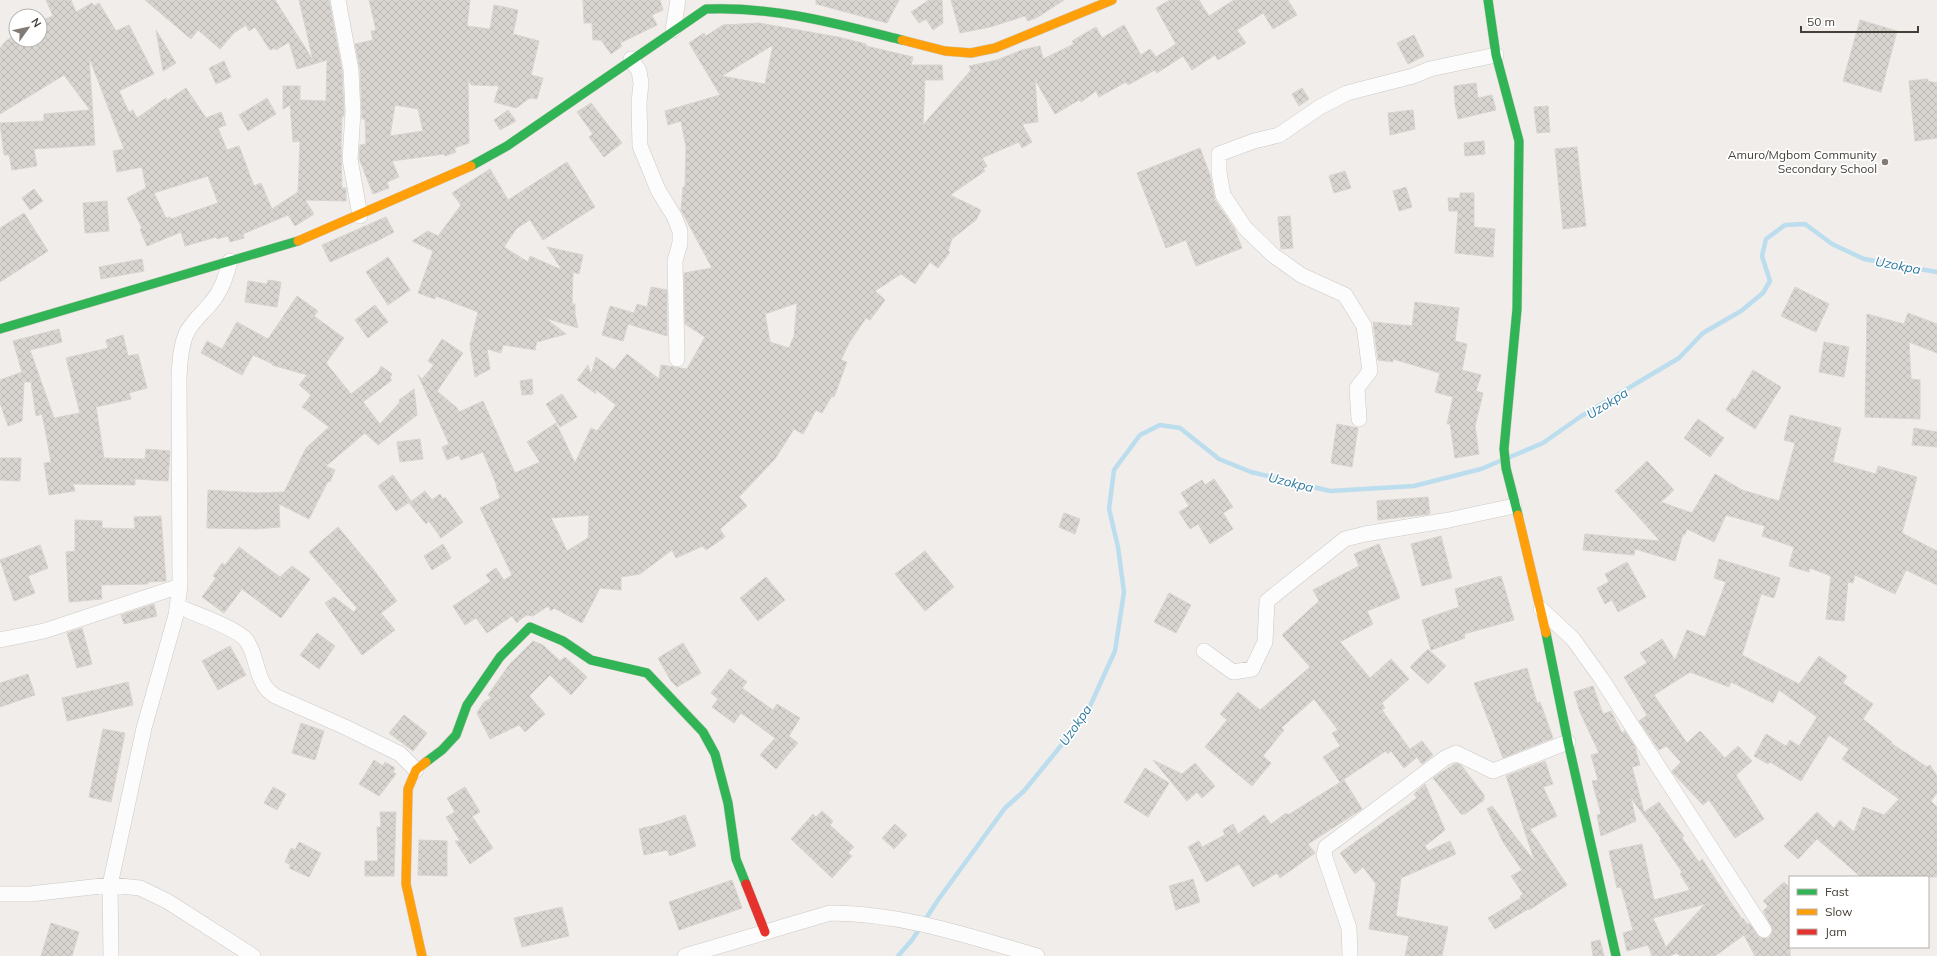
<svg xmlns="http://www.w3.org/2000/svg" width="1937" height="956" viewBox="0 0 1937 956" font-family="Mulish,sans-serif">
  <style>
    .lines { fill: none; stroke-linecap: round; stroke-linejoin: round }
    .stream { stroke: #bcdded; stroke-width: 4.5 }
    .building { fill: url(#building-cross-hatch); stroke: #d8d4d0; fill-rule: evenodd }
    .street-casing { stroke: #ccc9c6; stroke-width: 16 }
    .fast-casing { stroke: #cfcac1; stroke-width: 10 }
    .slow-casing { stroke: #cfcac1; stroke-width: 10 }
    .jam-casing { stroke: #cfcac1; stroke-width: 10 }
    .street { stroke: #fdfcfc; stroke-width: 15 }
    .fast { stroke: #30b455; stroke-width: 9 }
    .slow { stroke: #ff9f0a; stroke-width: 9 }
    .jam { stroke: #e5322d; stroke-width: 9 }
    .poi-dot { fill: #827b75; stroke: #fff; stroke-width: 1.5 }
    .labels { text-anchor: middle; stroke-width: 3.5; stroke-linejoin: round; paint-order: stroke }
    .poi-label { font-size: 12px; fill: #463e36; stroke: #fff; text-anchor: end }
    .water-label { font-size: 13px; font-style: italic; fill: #2f799f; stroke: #fff }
  </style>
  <defs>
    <pattern id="building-cross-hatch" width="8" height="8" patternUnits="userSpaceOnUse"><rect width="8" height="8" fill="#d8d5d1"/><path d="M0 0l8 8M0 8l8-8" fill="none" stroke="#bbb8b4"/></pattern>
  </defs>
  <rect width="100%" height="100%" fill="#f0edea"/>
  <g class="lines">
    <path class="stream" d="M1510 457 1543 443 1580 417 1679 358 1703 333 1741 311 1763 293 1770 281 1762 256 1766 239 1785 225 1805 224 1832 244 1864 259 1937 272
      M898 956 912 940 938 900 1005 808 1024 791 1086 715 1115 651 1124 592 1118 547 1109 509 1114 470 1140 435 1160 425 1180 428 1219 459 1251 472 1330 491 1414 486 1481 469 1500 461"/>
  </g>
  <path class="building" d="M46 0H71L76 12 92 3 94 6 99 3 116 31 129 25 154 74 119 91 129 112 133 110 137 118 166 98 168 103V100L186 88 206 118 221 112 226 125 218 128 227 150 239 146 254 186 261 183 272 209 298 192 300 141 293 142 290 105 283 109V86H300V99L299 100 326 101 327 60 297 69 289 42 276 50 274 48 270 50 255 27 249 31 246 25 234 33 220 49 198 30 191 39 145 0H275L313 60 299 0H329L342 71 344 112V116H342L341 146 342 188H346V201L305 200 314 214 295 226 288 215 243 234 244 238 230 242 228 236 217 239 216 237 185 246 181 232 147 246 140 229 142 228 127 198 146 188 142 167 117 172 113 151 124 149 89 57 95 145 34 149 37 166 12 170 9 155H4L0 123 44 121V114L90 110 64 75 0 114V48L6 41 16 34V40H40V21L53 16ZM208 176 218 203 171 219 170 217 166 218 154 193Z
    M369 0H470L467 26 490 29 494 5 518 10 513 34 539 41 531 75 543 78 537 99 530 98 516 108 494 102 499 86 471 85 468 80 469 143 454 148 456 152 445 156 444 154 392 161 399 177 387 182 389 188 373 194 359 158 360 145 366 144 365 119H362L360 69 355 44 373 40 371 31 376 30ZM395 105 418 109 423 131 390 136Z
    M583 0H660L663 10 652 15 657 25 620 43 622 46 611 54 601 40H593L592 23H584Z
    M816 0H899L887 23 816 4Z
    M929 0H942L943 23 933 30 926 19 919 23 911 12Z
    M951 0H1064L1038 17 1028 21 1025 16 990 27 960 33Z
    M1170 0H1199L1209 16 1234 0H1288L1297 15 1273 29 1263 13 1237 30 1246 43 1218 60 1215 55 1192 70 1183 56 1157 73 1155 70 1128 85 1126 82 1099 97 1096 91 1081 102 1079 100 1055 114 1035 80 1038 122 1022 124 1032 142 1022 148 1019 142 982 158 987 166 983 169 985 171 950 195 981 210 976 220 952 239 948 251 950 252 938 268 930 262 915 284 901 274 875 291 885 300 870 320 866 318 849 343 841 360 847 362 834 397 832 396 822 413 816 410 803 434 794 429 775 459 739 497 747 506 720 529 725 537 706 550 703 546 676 558 672 550 640 574 621 577V590L600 588 582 623 554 608 551 611 548 606 533 616 527 615 522 618 517 623 512 616 487 633 476 618 465 625 453 606 491 581 486 575 496 568 504 580 512 575 480 508 500 498 496 486H497L483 452 461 460 459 455 447 460 442 447 449 444 418 375 422 379 434 365 428 361 442 339 463 353 437 391 457 408 459 412 483 401 515 473 540 462 527 442 556 423 575 463 591 428 597 431 616 405 595 389 596 394 577 380 588 365 591 375 596 357 614 370 627 354 659 379 661 365 687 369 705 337 685 324 684 273 712 268 681 210 683 187H685L686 147 681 121 668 125 665 111 720 95 689 43 704 33 706 36 723 25 759 23 838 37 866 44V46L913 57 911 65H942L943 80H925L923 125 971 70 969 66 997 60 1022 50 1040 46 1043 59 1074 44 1072 41 1096 27 1102 38 1124 25 1141 55 1150 49 1156 57 1176 44 1156 8ZM773 45 765 84 722 76ZM797 303 794 336 789 348 770 342 765 314ZM589 515 588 538 567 551 551 518Z
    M1860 20 1897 31 1881 92 1843 81Z
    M156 30 176 63 163 71Z
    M1414 35 1424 56 1408 64 1397 43Z
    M224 61 231 77 216 84 209 68Z
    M1928 79V81L1937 83V138L1915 141 1909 81Z
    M1476 83 1478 98 1492 95 1496 110 1458 119 1455 104 1454 86Z
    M1302 88 1309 99 1299 106 1292 94Z
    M267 98 276 114 248 131 239 115Z
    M591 103 622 143 604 157 589 137 593 134 577 112Z
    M1548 106 1550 132 1537 133 1534 107Z
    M508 110 516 121 500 130 494 120Z
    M1413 110 1415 129 1390 135 1388 113Z
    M1484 141 1485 154 1465 156 1464 143Z
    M1577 147 1586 226 1563 229 1555 149Z
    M1200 148 1210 175 1215 200 1234 228 1242 248 1196 266 1186 240 1166 248 1137 173Z
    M567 162 595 207 543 240 530 220 517 228 504 247 528 262 530 256 562 270 547 247 583 255 579 274 573 272 572 304H575V314L578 328 545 318 566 334 537 342 535 348 536 350 503 345 501 353 487 349 490 369 475 377 470 344 478 312 436 296 435 299 418 293 433 251 412 241 428 231 438 236 461 205 452 193 490 169 508 200Z
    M1345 171 1351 188 1334 193 1329 176Z
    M1406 187 1412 207 1399 211 1393 191Z
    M34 189 43 201 30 210 22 198Z
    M1460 193H1474V227L1495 229 1493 257 1455 253 1458 211H1449L1448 198H1460Z
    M107 201 109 231 85 233 83 203Z
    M24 213 48 251 0 282V228Z
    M1290 216 1293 248 1281 249 1278 217Z
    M386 217 394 232 377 241 330 262 322 245Z
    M388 257 410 290 388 305 366 272Z
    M142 259 144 271 101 279 99 267Z
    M268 280 281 282 277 307 245 302 248 281 267 284Z
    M651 287 667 290V336L628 324 623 341 602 335 610 306 634 313 637 304 647 307Z
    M1795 287 1829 304 1816 332 1781 316Z
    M297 296 318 311 314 316 344 338 326 363 351 394 378 373 381 366 392 374 390 378 392 380 363 402 380 424 400 402 399 400 414 389 417 415 378 445 365 433 326 466 335 470 330 482 328 481 309 519 279 504 280 527 256 529 207 528 208 490 257 493 284 492 306 448 329 427 302 407 311 395 299 385 307 375 272 365 273 364 253 355 242 375 201 353 207 341 222 349 237 322 268 339Z
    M1415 302 1459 308 1455 341 1467 344 1462 370 1481 375 1476 391 1483 393 1475 426 1479 454 1455 458 1450 424H1447L1453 397 1435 392 1440 373 1393 359V362L1378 360 1373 322 1412 326Z
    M375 305 388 322 368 338 355 320Z
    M1908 313 1937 324V353L1909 342 1911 379 1920 380V419L1865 417 1867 314 1904 324Z
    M59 329 62 342 30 350 54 418 80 413 66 358 108 348 106 340 123 335 128 356 138 354 147 388 129 393 131 399 96 407 104 458 145 459 146 449 170 451 168 481 135 479V485L73 484 75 491 49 495 44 463 51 462 46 434 42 414 36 416 31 382H24L22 421 8 426 0 403V380L22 372 13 341Z
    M1824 342 1849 347 1844 377 1819 372Z
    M1753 370 1781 387 1755 429 1726 410 1733 398 1735 400Z
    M532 379 533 394 522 395 520 381Z
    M562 394 577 417 560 427 546 404Z
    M1790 415 1841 428 1833 462 1876 474 1878 466 1917 477 1902 533 1937 551V585L1906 570 1895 594 1855 575 1853 583 1848 582 1844 621 1826 619 1831 576 1810 568 1809 572 1789 566 1794 547 1762 536 1765 526 1726 515 1714 542 1687 529 1685 535 1683 534 1675 561 1635 549 1634 555 1583 550 1585 534 1660 541 1615 491 1647 461 1674 490 1661 502 1692 513 1715 474 1742 490 1779 501 1795 443 1784 440Z
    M1698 419 1724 438 1710 457 1684 438Z
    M1337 424 1358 428 1352 467 1331 463Z
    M1914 428 1937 432V447L1912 445Z
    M420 439 423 459 400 462 397 442Z
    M0 458H21L20 481 0 480Z
    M393 475 411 501 396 511 378 486Z
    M1214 479 1233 507 1223 513 1233 529 1210 544 1198 524 1190 529 1179 512 1189 506 1181 493 1202 480 1205 485Z
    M425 491 432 500 440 494 443 499 445 497 463 522 441 538 429 521 426 524 409 503Z
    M1428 497 1430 514 1378 520 1377 501Z
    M1064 513 1080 519 1075 534 1059 527Z
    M161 516 166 581 148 582V584L101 585 102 599 69 602 66 552 75 551V520L102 521V528L135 529 134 517Z
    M338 527 373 569 397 601 381 613 395 630 362 655 325 603 334 597 354 612 357 608 309 552Z
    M1441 536 1452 578 1422 586 1411 544Z
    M443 544 451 558 432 570 424 556Z
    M1379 544 1400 598 1367 611 1373 624 1340 642 1370 678 1391 659 1409 679 1382 703 1385 708 1382 710 1416 758 1404 768 1391 751 1388 754 1386 751 1340 782 1323 757 1340 746 1332 733 1338 730 1314 699 1281 728 1284 730 1263 756 1271 763 1252 786 1205 747 1227 720 1220 714 1238 692 1260 710 1310 667 1282 635 1319 601 1313 590 1359 566 1354 554Z
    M40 545 48 568 28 576 35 593 14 601 0 560Z
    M239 547 280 577 292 566 310 579 281 618 242 589 224 613 202 597 216 578 213 576 222 563 225 565Z
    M925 551 954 587 925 611 895 574Z
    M1719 559 1780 578 1774 598 1761 594 1742 655 1799 684 1819 656 1847 676 1843 683 1873 704 1863 719 1892 742 1891 743 1927 767 1930 765 1937 776V793L1931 801 1937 807V877H1861L1817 839 1798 859 1784 846 1817 812 1834 828 1840 820 1854 832 1863 807 1884 815 1899 799 1842 759 1849 749 1829 735 1801 781 1770 762 1768 764 1754 756 1766 734 1786 746 1790 740 1799 746 1817 717 1779 690 1773 703 1731 682 1729 687 1690 672 1654 695 1687 743 1700 731 1725 758 1738 746 1752 761 1736 775 1764 819 1735 838 1709 800 1703 805 1672 772V771L1681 762 1666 746 1659 750 1639 721 1647 715 1624 677 1647 663 1640 653 1662 639 1675 660 1687 630 1705 637 1726 582 1714 578Z
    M1627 562 1646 597 1618 612 1612 600 1605 604 1597 588 1609 582 1605 574Z
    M1501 576 1514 620 1464 634 1465 638 1431 650 1422 620 1459 607 1455 589Z
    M766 577 785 600 758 621 740 598Z
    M1169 593 1191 605 1176 633 1154 622Z
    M154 604 157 616 124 624 121 615Z
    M82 628 92 664 77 668 67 633Z
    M317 633 335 646 319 669 300 655Z
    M533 641 543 645 560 661 565 657 587 677 571 695 550 675 529 696 545 714 525 732 519 725 490 739 477 713 478 711 484 702 491 698 488 695 509 665Z
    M683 643 701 673 677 687 671 681 658 658Z
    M230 646 246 675 218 690 202 661Z
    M1428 649 1446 666 1428 684 1410 667Z
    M1527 668 1537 703 1540 702 1553 738 1503 758 1474 683Z
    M730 669 747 682 742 688 773 710 777 704 800 718 789 736 798 743 776 769 760 755 775 738 741 713 734 723 712 707 718 699 711 693Z
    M28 674 35 695 0 707V683Z
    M128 682 133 705 67 721 62 698Z
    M1593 686 1603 714 1611 711 1622 733 1625 731 1635 747 1640 765 1632 767 1644 812 1659 802 1684 836 1682 838 1699 862 1702 859 1742 919 1743 918 1748 925 1749 923 1760 938H1769L1773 930 1763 911 1768 906 1763 901 1784 882 1790 888V956H1755L1744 935 1715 956H1680L1677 953 1669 956H1652L1648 945 1627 951 1623 933 1633 930 1621 887 1617 888 1609 851 1642 844 1654 900 1690 890 1680 874 1682 872 1660 840H1662L1631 798 1636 821 1601 836 1597 815 1601 814 1592 781 1598 780 1591 755 1599 753 1580 712 1574 692ZM1705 904 1666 947 1653 918Z
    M404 715 427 733 413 751 389 733Z
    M301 723 324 731 315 760 292 753Z
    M103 729 125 733 111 802 89 797Z
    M1422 741 1433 755 1422 764 1410 749Z
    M374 760 383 766 385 762 395 768 393 772 396 774 379 796 359 784Z
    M1153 760 1182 774 1195 763 1215 786 1202 798 1197 792 1187 801Z
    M1545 761 1553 784 1543 787 1557 816 1530 829 1567 885 1529 910 1528 909 1495 929 1488 918 1521 898 1520 896 1523 894 1511 876 1522 870 1503 842 1487 809 1492 806 1535 862 1506 776Z
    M1456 763 1461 765 1484 795V800L1465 814H1461L1433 778Z
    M1145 768 1169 783 1148 817 1124 802Z
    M1344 780 1362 809 1308 844 1315 853 1280 878 1277 873 1253 887 1239 864 1206 882 1188 847 1199 841 1202 847 1225 835 1223 830 1233 824 1238 834 1264 815 1271 824 1286 813 1288 815Z
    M1425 784 1445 830 1425 846 1428 851 1450 841 1456 854 1401 878 1396 916 1448 927 1442 956H1405L1409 936 1369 929 1376 884 1363 867 1355 874 1340 853 1417 798 1414 794Z
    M273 787 286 794 277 810 264 803Z
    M465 787 480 812 472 816 493 848 470 864 455 841H460L446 817 455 812 447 798Z
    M822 811 833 821 830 825 854 847 848 853 852 856 832 878 791 839 813 814 816 817Z
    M380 812H396L394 876H365V861H378L377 827H381Z
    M685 815 696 846 670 856 667 850 644 855 639 829 660 824Z
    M895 824 907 835 894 849 882 838Z
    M419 840 447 841V876L418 875Z
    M299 842 321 853 309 877 289 868 291 865 285 862 291 848 295 850Z
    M1193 879 1200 902 1176 910 1169 886Z
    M732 880 742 908 679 930 669 902Z
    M562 907 569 936 522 947 514 918Z
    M51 923 79 932 72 956H41Z
    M1600 940 1604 956H1593L1591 942Z"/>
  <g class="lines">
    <g class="street-casing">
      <path id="street" d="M338 0 351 70 353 112 350 159 360 216
        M673 30 678 0
        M631 59 639 71 641 83 639 103 640 146 658 190 674 216 680 231V243L675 261 677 359
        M1359 419 1357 388 1370 371 1364 326 1345 295 1301 275 1273 255 1245 228 1223 195 1219 172V154L1254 141 1279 135 1320 107 1347 93 1413 76 1430 69 1496 55
        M177 606C193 613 237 628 246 640 257 654 255 674 266 688 268 691 272 693 275 696L345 727 400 754 416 770
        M1541 609 1573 639 1601 678 1764 930
        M0 640 44 631 180 586
        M1204 651 1233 672 1252 669 1265 642 1267 601 1345 539 1365 534 1449 520 1514 506
        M0 894H30L110 885 140 888 167 901 253 956
        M111 956 110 885 144 728 176 615 180 586 179 377C180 363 180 348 186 334 192 321 203 313 211 303 222 290 226 276 230 261
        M685 956 830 913C901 913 969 936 1037 956
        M1350 956 1349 928 1324 855 1326 847 1445 758 1456 753 1493 771 1568 742"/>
    </g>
    <g class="fast-casing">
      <path id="fast" d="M1488 0 1496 55 1519 141 1517 309 1504 449 1506 468 1518 515
        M471 166 507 146 706 9C773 6 838 24 902 40
        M0 329 298 241
        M1546 633 1568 742 1616 956
        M426 762 442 750 456 735 467 705 500 657 530 627 563 641 591 660 647 673 703 732 715 754 728 803 736 859 746 884"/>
    </g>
    <g class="slow-casing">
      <path id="slow" d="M902 40 945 51 971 53 995 48 1112 0
        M298 241 471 166
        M1518 515 1546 633
        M422 956 406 884 408 789 416 770 426 762"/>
    </g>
    <g class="jam-casing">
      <path id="jam" d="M746 884 765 932"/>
    </g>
    <use href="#street" class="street"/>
    <use href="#fast" class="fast"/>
    <use href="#slow" class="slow"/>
    <use href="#jam" class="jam"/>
  </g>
  <circle class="poi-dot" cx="1885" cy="162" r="4"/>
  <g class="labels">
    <g class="poi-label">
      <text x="1877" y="159">Amuro/Mgbom Community<tspan x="1877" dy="14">Secondary School</tspan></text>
    </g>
    <g class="water-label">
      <text transform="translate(1898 265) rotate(11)" y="5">Uzokpa</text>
      <text transform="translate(1607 403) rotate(-32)" y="5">Uzokpa</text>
      <text transform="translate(1291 482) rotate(14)" y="5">Uzokpa</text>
      <text transform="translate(1075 725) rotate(-55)" y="5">Uzokpa</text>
    </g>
  </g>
  <rect x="1789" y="876" width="140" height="72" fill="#ffffff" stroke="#b5b2af"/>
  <rect x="1797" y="889" width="20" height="6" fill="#30b455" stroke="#b5b2af"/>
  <text x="1825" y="896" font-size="12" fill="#463e36">Fast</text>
  <rect x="1797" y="909" width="20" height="6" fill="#ff9f0a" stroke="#b5b2af"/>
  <text x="1825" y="916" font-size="12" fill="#463e36">Slow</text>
  <rect x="1797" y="929" width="20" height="6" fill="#e5322d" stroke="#b5b2af"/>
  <text x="1825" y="936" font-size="12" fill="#463e36">Jam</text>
  <g transform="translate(28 28) rotate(57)"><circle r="19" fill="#ffffff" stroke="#b5b2af"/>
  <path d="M0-3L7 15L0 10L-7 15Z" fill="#827b75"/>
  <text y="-6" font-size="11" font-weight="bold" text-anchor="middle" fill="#463e36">N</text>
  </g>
  <path d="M1801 26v6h117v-6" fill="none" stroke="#463e36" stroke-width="2"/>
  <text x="1807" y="26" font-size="12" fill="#463e36" stroke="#ffffff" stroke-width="3" paint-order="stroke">50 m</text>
</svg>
